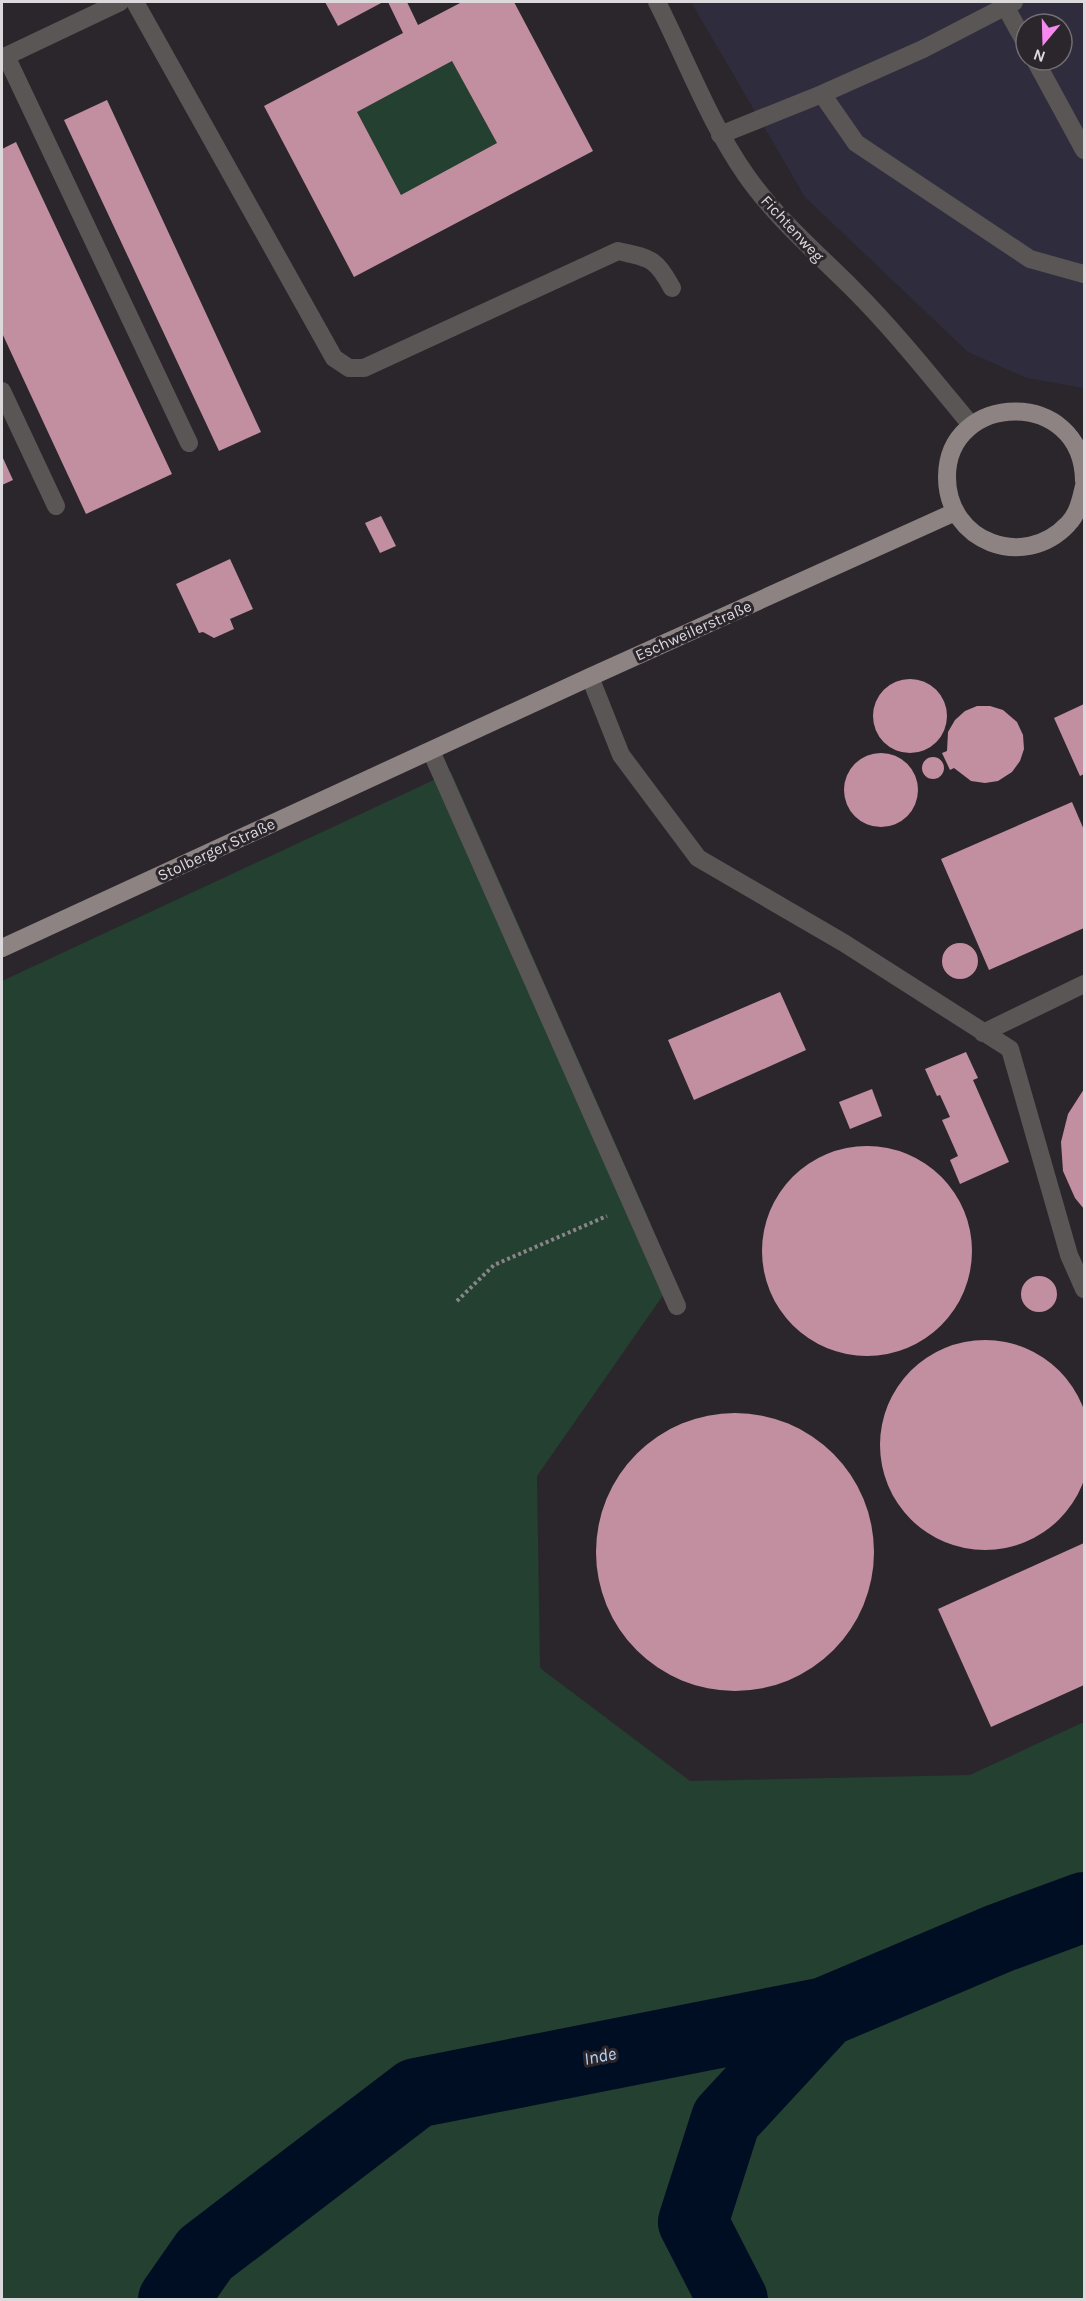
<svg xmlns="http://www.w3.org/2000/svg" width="1086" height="2301" viewBox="0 0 1086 2301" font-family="Karla,sans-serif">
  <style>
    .commercial { fill: #2f2d3d; fill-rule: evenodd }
    .green { fill: #234030 }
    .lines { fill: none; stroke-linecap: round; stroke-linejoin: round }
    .river { stroke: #000e23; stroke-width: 70 }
    .building { fill: #c18fa0; fill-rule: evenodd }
    .path { stroke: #89858a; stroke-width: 4; stroke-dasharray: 3 3; stroke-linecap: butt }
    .lane { stroke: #5a5655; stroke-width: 18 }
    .street { stroke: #5a5655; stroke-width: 18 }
    .primary { stroke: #8c8382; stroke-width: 18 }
    .labels { text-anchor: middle; stroke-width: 6; stroke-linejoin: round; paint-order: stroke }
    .street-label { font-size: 16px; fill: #dcd9dd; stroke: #2b262c }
    .water-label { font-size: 18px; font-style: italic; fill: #b6d4f6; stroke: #2b262c }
  </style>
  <rect width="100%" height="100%" fill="#2b262c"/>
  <path class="commercial" d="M691 2H1084V388L1027 378 968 352 805 197ZM1026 24H1062V60H1026Z"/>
  <path class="green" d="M452 61 497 143 401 195 357 112Z
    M451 772 647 1215 673 1281 537 1476 540 1668 690 1781 970 1775 1084 1722V2299H2V981Z"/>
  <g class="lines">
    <path class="river" d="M173 2300 205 2254 416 2093 825 2012 1000 1938 1084 1907
      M733 2300 693 2222 726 2119 825 2012"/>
  </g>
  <path class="building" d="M325 2H383L338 26Z
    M388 2H407L418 25 462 2H514L593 151 354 277 264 106 403 33ZM452 61 497 143 401 195 357 112Z
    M107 100 261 432 219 451 64 120Z
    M16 142 172 474 86 514 2 333V149Z
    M2 456 13 480 2 485Z
    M381 516 396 546 380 553 365 523Z
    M230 559 253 609 230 619 234 629 214 638 203 632 199 633 176 584Z
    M873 716a37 37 0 1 1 74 0a37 37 0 1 1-74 0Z
    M1084 704V774L1080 776 1054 718Z
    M977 706H990L1003 710 1017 722 1023 735 1024 749 1020 761 1012 772 998 781 985 783 971 781 954 768 950 770 942 753 947 751 948 732 955 720 965 711Z
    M844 790a37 37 0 1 1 74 0a37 37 0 1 1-74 0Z
    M922 768a11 11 0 1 1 22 0a11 11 0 1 1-22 0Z
    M1072 802 1084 830V928L989 970 941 859Z
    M942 961a18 18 0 1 1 36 0a18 18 0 1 1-36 0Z
    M780 992 806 1050 694 1100 668 1040Z
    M966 1052 978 1078 973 1080 1009 1162 960 1184 950 1160 958 1156 942 1120 950 1117 940 1095 937 1096 925 1069Z
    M872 1089 882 1116 850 1129 839 1102Z
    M1084 1089V1209L1075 1198 1063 1171 1061 1142 1068 1114Z
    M762 1251a105 105 0 1 1 210 0a105 105 0 1 1-210 0Z
    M1021 1294a18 18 0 1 1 36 0a18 18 0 1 1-36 0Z
    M880 1445a105 105 0 1 1 210 0a105 105 0 1 1-210 0Z
    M596 1552a139 139 0 1 1 278 0a139 139 0 1 1-278 0Z
    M1084 1543V1685L991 1727 938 1609Z"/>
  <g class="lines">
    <path class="path" d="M457 1301 494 1265 607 1216"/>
    <path class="lane" d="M135 2 334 358 349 368H364L618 251C650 258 656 258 672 288
      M1005 6 1026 44
      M6 56 189 443
      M1035 60 1084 150
      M822 94 856 143 1030 259 1084 274
      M720 135 822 94 923 49 1014 2
      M2 391 56 506
      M590 677 621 755 698 858 844 943 1010 1049 1069 1255 1084 1289
      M431 751 677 1306
      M983 1033 1084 984"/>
    <path class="street" d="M657 2C686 59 709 122 746 175 776 218 815 251 852 288 895 331 933 379 971 425
      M2 58 120 2"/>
    <path class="primary" d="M1084 481C1083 387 947 391 947 477 947 542 1024 571 1068 524 1078 514 1081 499 1084 486
      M2 948 590 677 955 512"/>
  </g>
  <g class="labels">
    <g class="street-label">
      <text transform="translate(793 228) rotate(47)" y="6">Fichtenweg</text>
      <text transform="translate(693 630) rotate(-24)" y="6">Eschweilerstraße</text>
      <text transform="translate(216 849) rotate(-25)" y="6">Stolberger Straße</text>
    </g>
    <g class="water-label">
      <text transform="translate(600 2056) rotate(-11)" y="6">Inde</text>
    </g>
  </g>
  <rect width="1086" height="2301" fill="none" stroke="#dcd9dd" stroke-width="6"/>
  <g transform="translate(1044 42) rotate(199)"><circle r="28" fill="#2b262c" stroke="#726e73" stroke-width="1.5"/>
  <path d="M0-4.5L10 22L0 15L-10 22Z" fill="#f589ee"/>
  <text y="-9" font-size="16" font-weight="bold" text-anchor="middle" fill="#dcd9dd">N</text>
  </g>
</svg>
